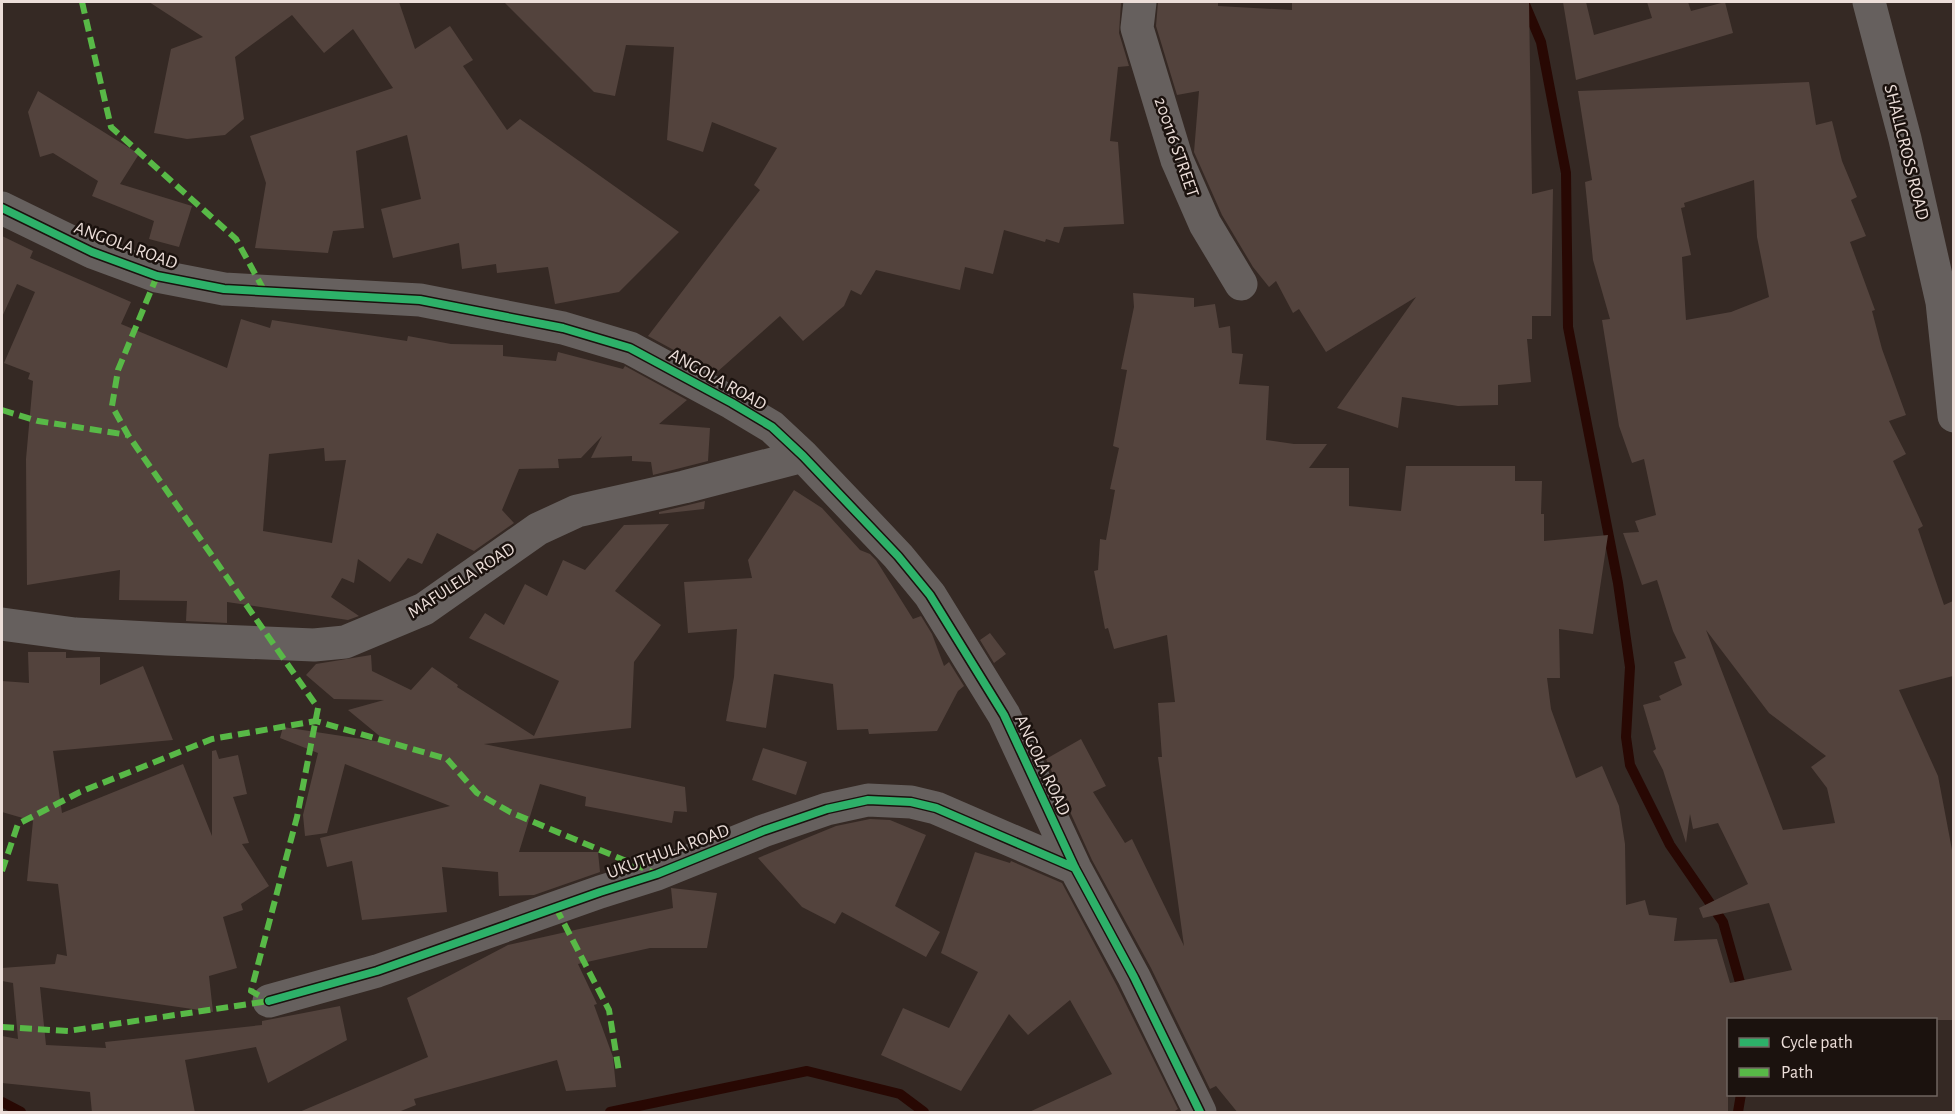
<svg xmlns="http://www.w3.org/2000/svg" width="1955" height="1114" viewBox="0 0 1955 1114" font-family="'Alegreya Sans',sans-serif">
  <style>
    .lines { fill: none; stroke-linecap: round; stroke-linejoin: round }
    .stream { stroke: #280803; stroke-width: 10 }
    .building { fill: #53433d; fill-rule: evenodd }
    .minor { stroke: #66605e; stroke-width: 33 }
    .quiet { stroke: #58b947; stroke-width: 6; stroke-dasharray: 12 6; stroke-linecap: butt }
    .cycleway-casing { stroke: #1b120e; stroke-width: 11 }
    .cycleway { stroke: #2db169; stroke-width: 8 }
    .labels { text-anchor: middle; stroke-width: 5; stroke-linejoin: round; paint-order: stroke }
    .street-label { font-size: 18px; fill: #ecded9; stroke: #1b120e }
  </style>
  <rect width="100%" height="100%" fill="#352924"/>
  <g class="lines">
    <path class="stream" d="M1524 2 1541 42 1566 173 1568 327 1618 583 1630 667 1626 737 1630 765 1670 845 1723 922 1743 993
      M2 1102 21 1112
      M610 1112 807 1071 900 1094 924 1112
      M1738 1112 1741 1094"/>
  </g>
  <path class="building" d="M149 2H399L415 49 450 26 473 60 463 66 507 130 520 119 679 232 619 292 555 304 548 267 497 273 496 264 462 269 459 243 393 258 381 209 421 199 407 135 356 151 364 228 333 231 328 253 255 248 266 183 250 136 393 88 353 29 324 53 292 15 235 57 244 119 225 135 187 139 154 133 171 49 203 37Z
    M504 2H1121L1119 33 1129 66 1118 67 1110 141 1118 142 1124 224 1064 227 1059 243 1046 239 1045 242 1004 230 993 274 965 267 960 290 876 270 861 295 851 290 844 306 803 341 780 316 716 373 648 336 760 190 754 185 777 148 712 122 703 152 667 140 674 47 626 45 615 96 594 92Z
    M1158 2H1218V6L1292 10V2H1529L1532 194 1553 189 1551 316H1532V339H1527L1531 382 1498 385V405L1458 406 1402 397 1398 428 1337 408 1416 297 1326 352 1299 309 1293 313 1276 281 1269 287 1253 267 1222 215 1194 152 1199 91 1177 95 1156 26Z
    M1563 2H1586L1594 35 1652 18 1647 2H1688L1691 11 1725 2 1733 33 1576 80Z
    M1809 82 1816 125 1832 121 1842 161 1857 197 1851 200 1866 236 1850 242 1875 310 1872 311 1882 349 1906 415 1889 421 1906 454 1893 461 1923 526 1918 529 1944 605 1953 601V676L1899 690 1938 776 1953 855V1020H1728V1113H1238L1216 1086 1210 1089 1151 968 1092 860 1046 759 1081 739 1106 786 1093 792 1125 843 1132 839 1184 946 1158 757H1162L1158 703 1175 702 1167 635 1114 649 1108 628 1105 629 1094 571 1098 570 1100 539 1106 540 1115 490 1110 489 1119 448 1113 446 1127 370 1121 369 1134 307 1133 293 1194 298V307L1215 304 1219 328 1230 326 1232 353 1243 354 1239 384 1269 386 1266 440 1294 444H1327L1309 468H1349V506L1401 511 1406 466H1515V481H1542L1541 514H1544V541L1608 535 1593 634 1559 629 1560 678H1547L1551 709 1576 778 1602 766 1619 806 1625 844 1626 905 1645 900 1649 915 1677 918 1674 941 1717 939 1730 983 1792 970 1769 903 1703 918 1699 908 1748 884 1718 823 1693 829 1690 814 1686 843 1663 770 1653 751 1656 749 1643 705 1661 700 1659 696 1682 685 1674 662 1686 658 1673 631 1657 580 1642 585 1623 533 1639 532 1635 521 1656 515 1644 459 1632 463 1619 426 1602 320 1610 319 1593 260 1585 182 1592 180 1578 91ZM1754 180 1757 237 1769 297 1731 312 1686 320 1682 257 1691 255 1681 208 1685 207 1684 203ZM1706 630 1769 713 1826 756 1811 767 1827 788 1835 823 1783 830Z
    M38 91 139 154 120 184 192 206 179 247 149 239 154 221 92 196 98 181 53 153 40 157 28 112Z
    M2 236 33 251 30 258 131 302 121 324 227 368 241 319 270 328 272 320 407 341 408 336 451 344 503 345V356L556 361 558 352 623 369 625 366 687 400 659 424 710 428 708 461 653 475 651 462 632 461V456L591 458 602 436 581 458 558 459 559 468 519 469 502 510 514 523 474 551 437 533 422 564 408 558 390 582 358 559 354 583 342 578 331 597 359 616 348 620 227 602V623L186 621 187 601 119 600 120 570 27 585 26 459 33 381 28 379 30 373 4 363 35 292 17 284 2 317ZM324 448 325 461 346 460 332 543 263 531 269 454Z
    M794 490 822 508 860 550 870 554 876 560 913 619 921 616 932 634 944 666 949 662 964 686 958 691 937 731 869 734 868 729 837 730 833 684 774 674 766 728 726 721 734 677 737 629 688 633 684 582 752 578 748 560Z
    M705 501 704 509 659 514V512Z
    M669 524 615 591 661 625 634 662 631 728 484 744 685 787 687 812 674 811 672 823 585 806 586 797 540 784 519 852H598L600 872 534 895 499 896 498 872 442 867 447 912 362 920 352 861 327 867 320 838 450 806 345 764 327 833 305 836 303 815 318 753 280 738 283 727 388 743 348 710 384 700 334 699 306 675 316 664 371 655 372 671 411 690 432 667 458 685 457 687 534 736 559 681 469 638 485 613 504 625 525 584 547 596 563 560 585 570 624 525Z
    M990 633 1006 654 994 663 980 640Z
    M28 652H66V658L100 657V685L143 666 173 740 53 751 62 813 183 764 212 836V751L216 750 219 759 238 755 247 794 233 797 249 843 242 844 269 886 241 904 243 910 223 917 237 968 209 976 213 1012 40 987 46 1045 106 1048 105 1042 262 1025V1021L340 1006 347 1040 268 1083 256 1047 185 1060 195 1113H92L90 1092 2 1083V1036L18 1039 13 983 2 981V968L55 964 57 954 67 956 58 884 27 881 33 821 2 812V681L29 683Z
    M763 748 807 762 796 795 752 780Z
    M870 819 890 820 926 835 895 906 940 932 926 957 842 912 835 924 802 907 758 858 836 826Z
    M975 852 1010 863 1011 861 1062 883 1117 986 1178 1109 1172 1113H1027L1112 1074 1070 1000 1028 1035 1009 1014 961 1091 881 1055 903 1008 949 1028 978 972 941 953Z
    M671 888 717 893 707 948H650L578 964 597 1004 594 1005 613 1057 616 1087 566 1091 557 1060 414 1099 416 1105 396 1113H297L428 1057 407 998 508 945 673 908Z"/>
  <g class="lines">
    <path class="minor" d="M1140 2 1137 28 1177 160 1205 224 1241 284
      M1869 2 1905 139 1942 302 1954 416
      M2 208 92 252 157 276 224 289 420 300 563 328 630 348 732 403 772 427 803 456 898 556 930 595 1004 715 1075 868 1134 977 1200 1112
      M2 624 75 634 167 639 314 645 345 642 424 609 538 529 577 511 684 487 803 456
      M269 1001 377 971 600 892 657 874 763 831 827 809 868 800 911 802 936 808 1075 868"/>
    <path class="quiet" d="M82 2 111 127 236 239 265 292
      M157 276 118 370 112 406 128 435 318 708 297 817 251 991 269 1001
      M2 410 38 421 128 435
      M2 871 18 824 80 792 212 739 316 721 447 759 477 793 510 812 657 874
      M556 908 609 1010 619 1072
      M2 1027 68 1031 269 1001"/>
    <g class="cycleway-casing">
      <path id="cycleway" d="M2 208 92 252 157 276 224 289 420 300 563 328 630 348 732 403 772 427 803 456 898 556 930 595 1004 715 1075 868 1134 977 1200 1112
        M269 1001 377 971 600 892 657 874 763 831 827 809 868 800 911 802 936 808 1075 868"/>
    </g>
    <use href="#cycleway" class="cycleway"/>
  </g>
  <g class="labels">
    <g class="street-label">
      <text transform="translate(1177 147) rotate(71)" y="6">200116 STREET</text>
      <text transform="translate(1907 152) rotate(76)" y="6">SHALLCROSS ROAD</text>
      <text transform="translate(126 245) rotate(20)" y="6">ANGOLA ROAD</text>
      <text transform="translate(718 379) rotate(29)" y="6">ANGOLA ROAD</text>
      <text transform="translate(461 580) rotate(-33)" y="6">MAFULELA ROAD</text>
      <text transform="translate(1043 765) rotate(65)" y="6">ANGOLA ROAD</text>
      <text transform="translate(668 851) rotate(-20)" y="6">UKUTHULA ROAD</text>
    </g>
  </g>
  <rect width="1955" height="1114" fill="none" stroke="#ecded9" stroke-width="6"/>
  <rect x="1727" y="1018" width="210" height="78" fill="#1b120e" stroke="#6f645f" stroke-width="1.5"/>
  <rect x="1739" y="1038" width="30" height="9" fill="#2db169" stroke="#6f645f" stroke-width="1.5"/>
  <text x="1781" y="1048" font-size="18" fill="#ecded9">Cycle path</text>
  <rect x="1739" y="1068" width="30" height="9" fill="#58b947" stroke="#6f645f" stroke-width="1.5"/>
  <text x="1781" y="1078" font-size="18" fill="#ecded9">Path</text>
</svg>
